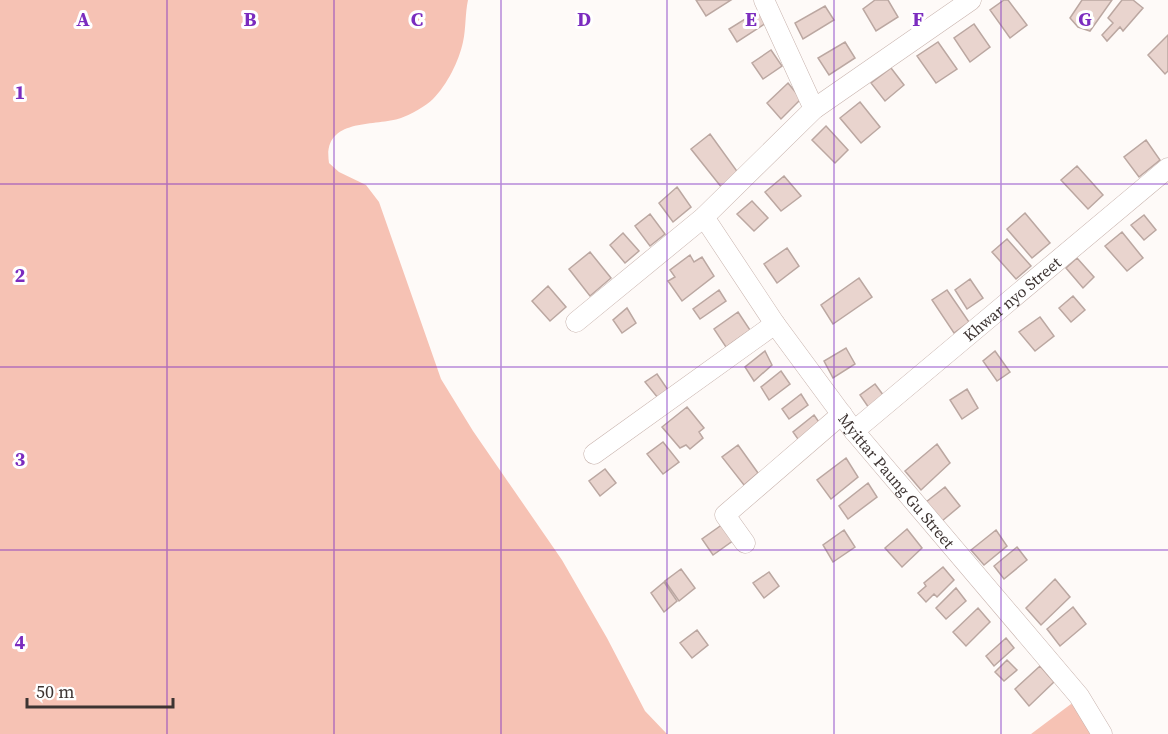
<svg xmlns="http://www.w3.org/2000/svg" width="1168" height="734" viewBox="0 0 1168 734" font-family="'Source Serif 4',serif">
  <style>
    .green { fill: #f6c2b4 }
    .building { fill: #e9d4ce; stroke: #bba7a1; stroke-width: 1.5 }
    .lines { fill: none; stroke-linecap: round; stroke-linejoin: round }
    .street-casing { stroke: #c7b2ac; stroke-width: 21 }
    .street { stroke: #fff; stroke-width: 20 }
    .grid { fill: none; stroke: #7b2cbf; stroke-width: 1.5; stroke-opacity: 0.55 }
    .labels { text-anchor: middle; stroke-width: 6; stroke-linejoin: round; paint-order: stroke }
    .street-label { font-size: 16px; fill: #3d3432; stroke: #fff }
    .grid-label { font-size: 20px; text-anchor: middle; font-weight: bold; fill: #7b2cbf; stroke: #fff; stroke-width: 6; stroke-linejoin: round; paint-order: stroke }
  </style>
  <rect width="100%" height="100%" fill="#fefaf8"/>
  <path class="green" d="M0 0H468C465 14 466 28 463 42 459 61 447 85 433 99 426 106 410 115 401 118 374 127 322 117 329 163L339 172 366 185 379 202 441 379 473 431 562 560 607 638 645 711 667 734H0Z
    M1071 704 1077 706 1094 734H1031Z"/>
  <path class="building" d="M696 0H731L706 16Z
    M875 0H888L898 17 876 31 863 9Z
    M1004 0H1008L1027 25 1010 38 990 10Z
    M1082 0H1112L1090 31 1078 27 1070 18Z
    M1122 0H1133L1143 8 1123 31 1120 27 1107 41 1102 35 1113 23 1108 18Z
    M825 6 834 20 803 39 795 23Z
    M758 11 766 23 737 42 729 29Z
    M974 24 990 47 970 62 954 38Z
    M1168 35V71L1165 74 1148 55Z
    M845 42 855 58 829 75 818 58Z
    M938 42 957 69 936 83 917 56Z
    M771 50 782 66 763 79 752 63Z
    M891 68 904 85 885 101 871 83Z
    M788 83 801 99 781 119 767 103Z
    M860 102 880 127 861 143 840 118Z
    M826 126 848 150 835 163 812 140Z
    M710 134 739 174 722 188 691 149Z
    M1146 140 1160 160 1139 177 1124 157Z
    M1077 166 1103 195 1088 209 1061 180Z
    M784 176 801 196 781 211 765 192Z
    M677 187 691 207 673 222 659 203Z
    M752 201 768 218 754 231 737 214Z
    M1025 213 1050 243 1032 258 1007 229Z
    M650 214 665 234 650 246 635 226Z
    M1144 215 1156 230 1144 240 1131 225Z
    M1122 232 1143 258 1127 271 1105 246Z
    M623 233 639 251 625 263 610 245Z
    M1007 239 1031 266 1016 279 992 252Z
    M787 248 799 266 777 283 764 264Z
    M590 252 611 278 590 296 569 269Z
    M690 255 694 262 702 257 714 276 682 301 668 281 675 277 670 270Z
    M1077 258 1094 277 1083 288 1066 268Z
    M859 278 872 297 833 324 821 305Z
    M970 279 983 298 967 309 955 290Z
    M548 286 566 307 550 321 532 301Z
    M719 290 726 301 700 319 693 309Z
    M947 290 969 322 954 333 932 300Z
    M1073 296 1085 310 1071 322 1059 308Z
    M627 308 636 323 622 333 613 320Z
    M738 312 750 330 726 347 714 329Z
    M1040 317 1054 336 1035 351 1019 332Z
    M846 348 855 364 833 378 824 361Z
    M765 351 772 365 754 381 745 367Z
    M995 351 1010 372 997 381 983 361Z
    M781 371 790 384 769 400 761 387Z
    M657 374 668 390 658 398 645 382Z
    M875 384 887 400 871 411 860 395Z
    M967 389 978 408 962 419 950 400Z
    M801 394 808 405 789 419 782 409Z
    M687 407 704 428 699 432 703 438 690 449 686 445 680 448 662 427Z
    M814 415 821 425 800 442 793 432Z
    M663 442 679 462 663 474 647 454Z
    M937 444 950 463 921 490 905 471Z
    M738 445 758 473 744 485 722 457Z
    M846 458 858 477 831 499 817 480Z
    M605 469 616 483 600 496 589 481Z
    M868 483 877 497 848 519 839 506Z
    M945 487 960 506 942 521 926 502Z
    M723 524 734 540 713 555 702 539Z
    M907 529 922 548 902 567 885 548Z
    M844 530 855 547 833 562 823 545Z
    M996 530 1007 546 984 565 971 550Z
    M1017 547 1027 560 1004 579 994 566Z
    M943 567 954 580 937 597 934 594 926 602 918 593 926 586 924 583Z
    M681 569 695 588 679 601 665 581Z
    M769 572 779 586 764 598 753 583Z
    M1055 579 1070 597 1041 625 1026 608Z
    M664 582 677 601 664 612 651 593Z
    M956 588 966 601 946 619 936 608Z
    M1073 607 1086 624 1060 646 1047 629Z
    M978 608 990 622 966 646 953 632Z
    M697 630 708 645 692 658 680 643Z
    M1006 638 1014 648 994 666 986 656Z
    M1007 660 1017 670 1004 681 995 672Z
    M1040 666 1054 682 1029 706 1015 689Z"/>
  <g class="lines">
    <g class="street-casing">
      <g id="street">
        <path d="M764 0 814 109"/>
        <path id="s1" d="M704 217 775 324 854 431 1079 696 1102 734"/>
        <path d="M576 322 704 217 814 109 971 0"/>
        <path id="s2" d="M854 431 1168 168"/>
        <path d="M594 454 775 324"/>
        <path d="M745 543 725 515 842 414"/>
      </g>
    </g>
    <use href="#street" class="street"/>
  </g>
  <path class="grid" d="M167 0V734M334 0V734M501 0V734M667 0V734M834 0V734M1001 0V734M0 184H1168M0 367H1168M0 550H1168"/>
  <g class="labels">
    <g class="street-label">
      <text dy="6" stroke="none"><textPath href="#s2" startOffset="206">Khwar nyo Street</textPath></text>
      <text dy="6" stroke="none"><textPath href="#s1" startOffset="327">Myittar Paung Gu Street</textPath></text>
    </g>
  </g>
  <g class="grid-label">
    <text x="83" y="26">A</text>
    <text x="250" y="26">B</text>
    <text x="417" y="26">C</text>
    <text x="584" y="26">D</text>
    <text x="751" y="26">E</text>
    <text x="918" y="26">F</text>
    <text x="1085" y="26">G</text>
    <text x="20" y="99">1</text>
    <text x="20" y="282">2</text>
    <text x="20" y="466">3</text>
    <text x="20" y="649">4</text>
  </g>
  <path d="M27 698v9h146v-9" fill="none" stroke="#3d3432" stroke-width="3"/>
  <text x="36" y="698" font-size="18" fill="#3d3432" stroke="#ffffff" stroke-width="4.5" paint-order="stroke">50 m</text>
</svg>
